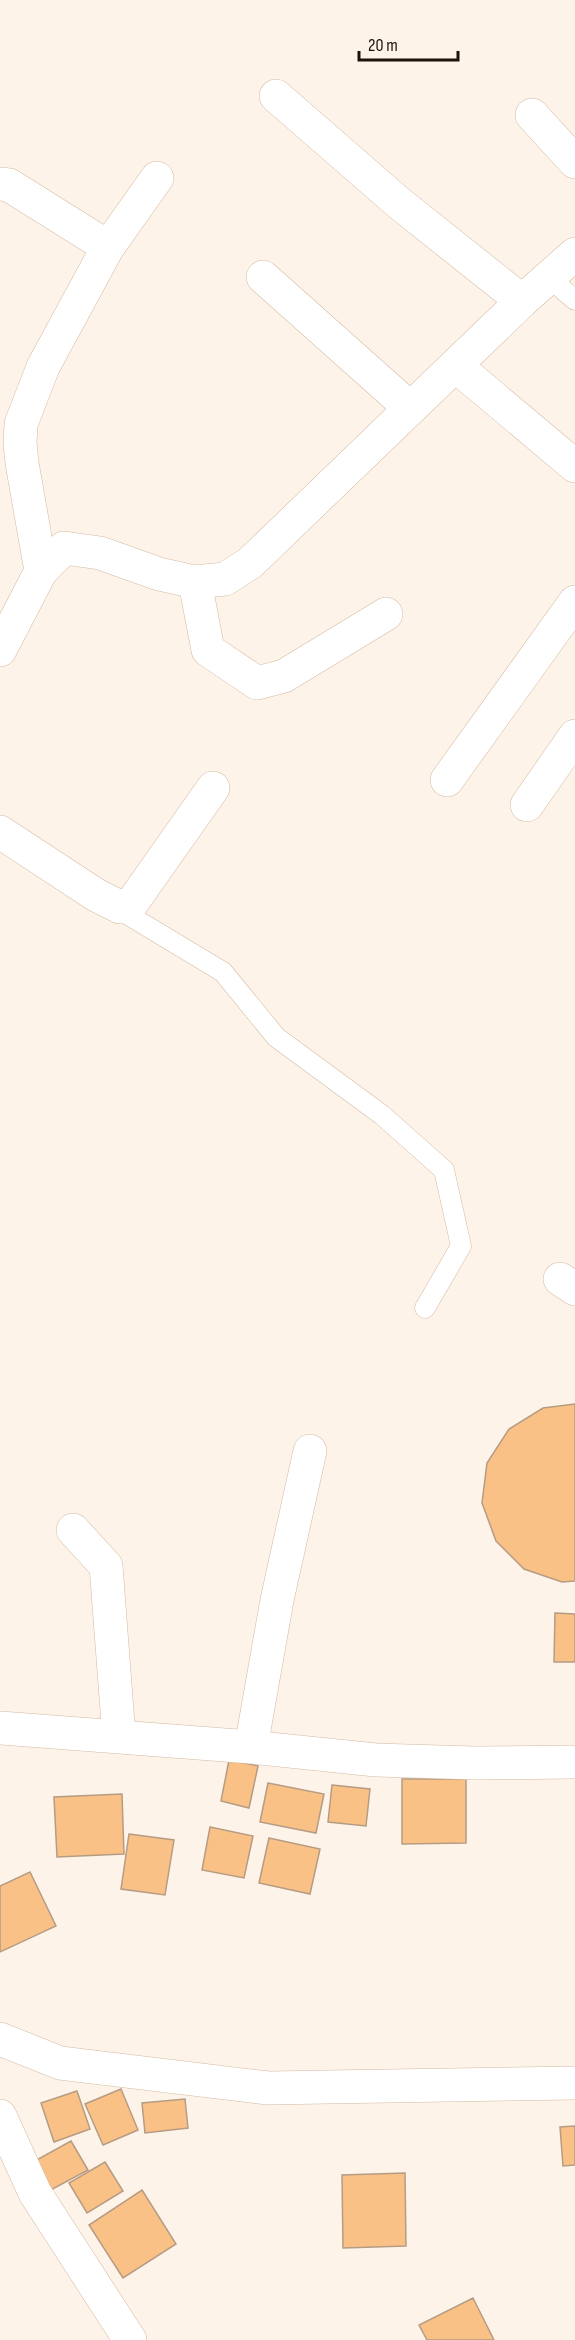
<svg xmlns="http://www.w3.org/2000/svg" width="575" height="2340" viewBox="0 0 575 2340" font-family="'Sofia Sans Condensed',sans-serif">
  <style>
    .building { fill: #fac187; stroke: #b59c83; stroke-width: 1.5 }
    .lines { fill: none; stroke-linecap: round; stroke-linejoin: round }
    .service-casing { stroke: #d4baa1; stroke-width: 21 }
    .minor-casing { stroke: #d4baa1; stroke-width: 34 }
    .tertiary-casing { stroke: #d4baa1; stroke-width: 34 }
    .service { stroke: #fff; stroke-width: 20 }
    .minor { stroke: #fff; stroke-width: 33 }
    .tertiary { stroke: #fff; stroke-width: 33 }
  </style>
  <rect width="100%" height="100%" fill="#fef3e9"/>
  <path class="building" d="M575 1404V1581L562 1582 524 1569 496 1541 482 1503 487 1463 509 1429 543 1408Z
    M555 1613 575 1614V1662H554Z
    M229 1760 258 1766 249 1808 221 1801Z
    M402 1779H466V1843L402 1844Z
    M268 1783 324 1794 316 1833 260 1822Z
    M332 1785 370 1789 366 1826 328 1822Z
    M122 1794 124 1854 57 1857 54 1797Z
    M210 1827 253 1836 244 1878 202 1870Z
    M129 1834 174 1840 165 1895 121 1889Z
    M269 1838 320 1849 310 1894 259 1883Z
    M30 1872 56 1926 0 1952V1886Z
    M121 2089 138 2130 103 2145 85 2104Z
    M77 2091 90 2129 54 2142 41 2103Z
    M185 2099 188 2128 145 2133 142 2103Z
    M575 2126V2165L563 2166 560 2127Z
    M71 2141 88 2170 47 2192 31 2163Z
    M105 2162 123 2191 87 2213 69 2183Z
    M405 2173 406 2246 343 2248 342 2175Z
    M142 2190 176 2244 123 2278 89 2225Z
    M473 2298 494 2340H427L419 2325Z"/>
  <g class="lines">
    <g class="service-casing">
      <path id="service" d="M548 277 575 300
        M120 907 130 916 223 972 276 1037 382 1115 444 1170 461 1246 425 1308"/>
    </g>
    <g class="minor-casing">
      <path id="minor" d="M276 96 399 203 522 301
        M532 115 575 162
        M0 184 9 185 108 247
        M263 277 410 408
        M456 366 575 466
        M41 571 22 463 20 443 21 424 43 367 108 247 157 178
        M195 582 208 650 257 683 284 676 386 614
        M447 780 575 602
        M527 805 575 736
        M0 832 96 895 120 907 132 903 213 788
        M560 1279 575 1289
        M73 1530 106 1566 119 1737
        M0 1728 251 1747 376 1760 474 1763 575 1762
        M251 1747 277 1600 310 1451
        M0 2116 35 2193 130 2340"/>
    </g>
    <g class="tertiary-casing">
      <path id="tertiary" d="M0 650 41 571 64 548 100 553 159 574 195 582 225 579 250 563 522 301 575 254
        M0 2039 60 2063 268 2088 575 2083"/>
    </g>
    <use href="#service" class="service"/>
    <use href="#minor" class="minor"/>
    <use href="#tertiary" class="tertiary"/>
  </g>
  <path d="M359 51v9h99v-9" fill="none" stroke="#1b1209" stroke-width="3"/>
  <text x="368" y="51" font-size="18" fill="#1b1209" stroke="#fef3e9" stroke-width="4.5" paint-order="stroke">20 m</text>
</svg>
